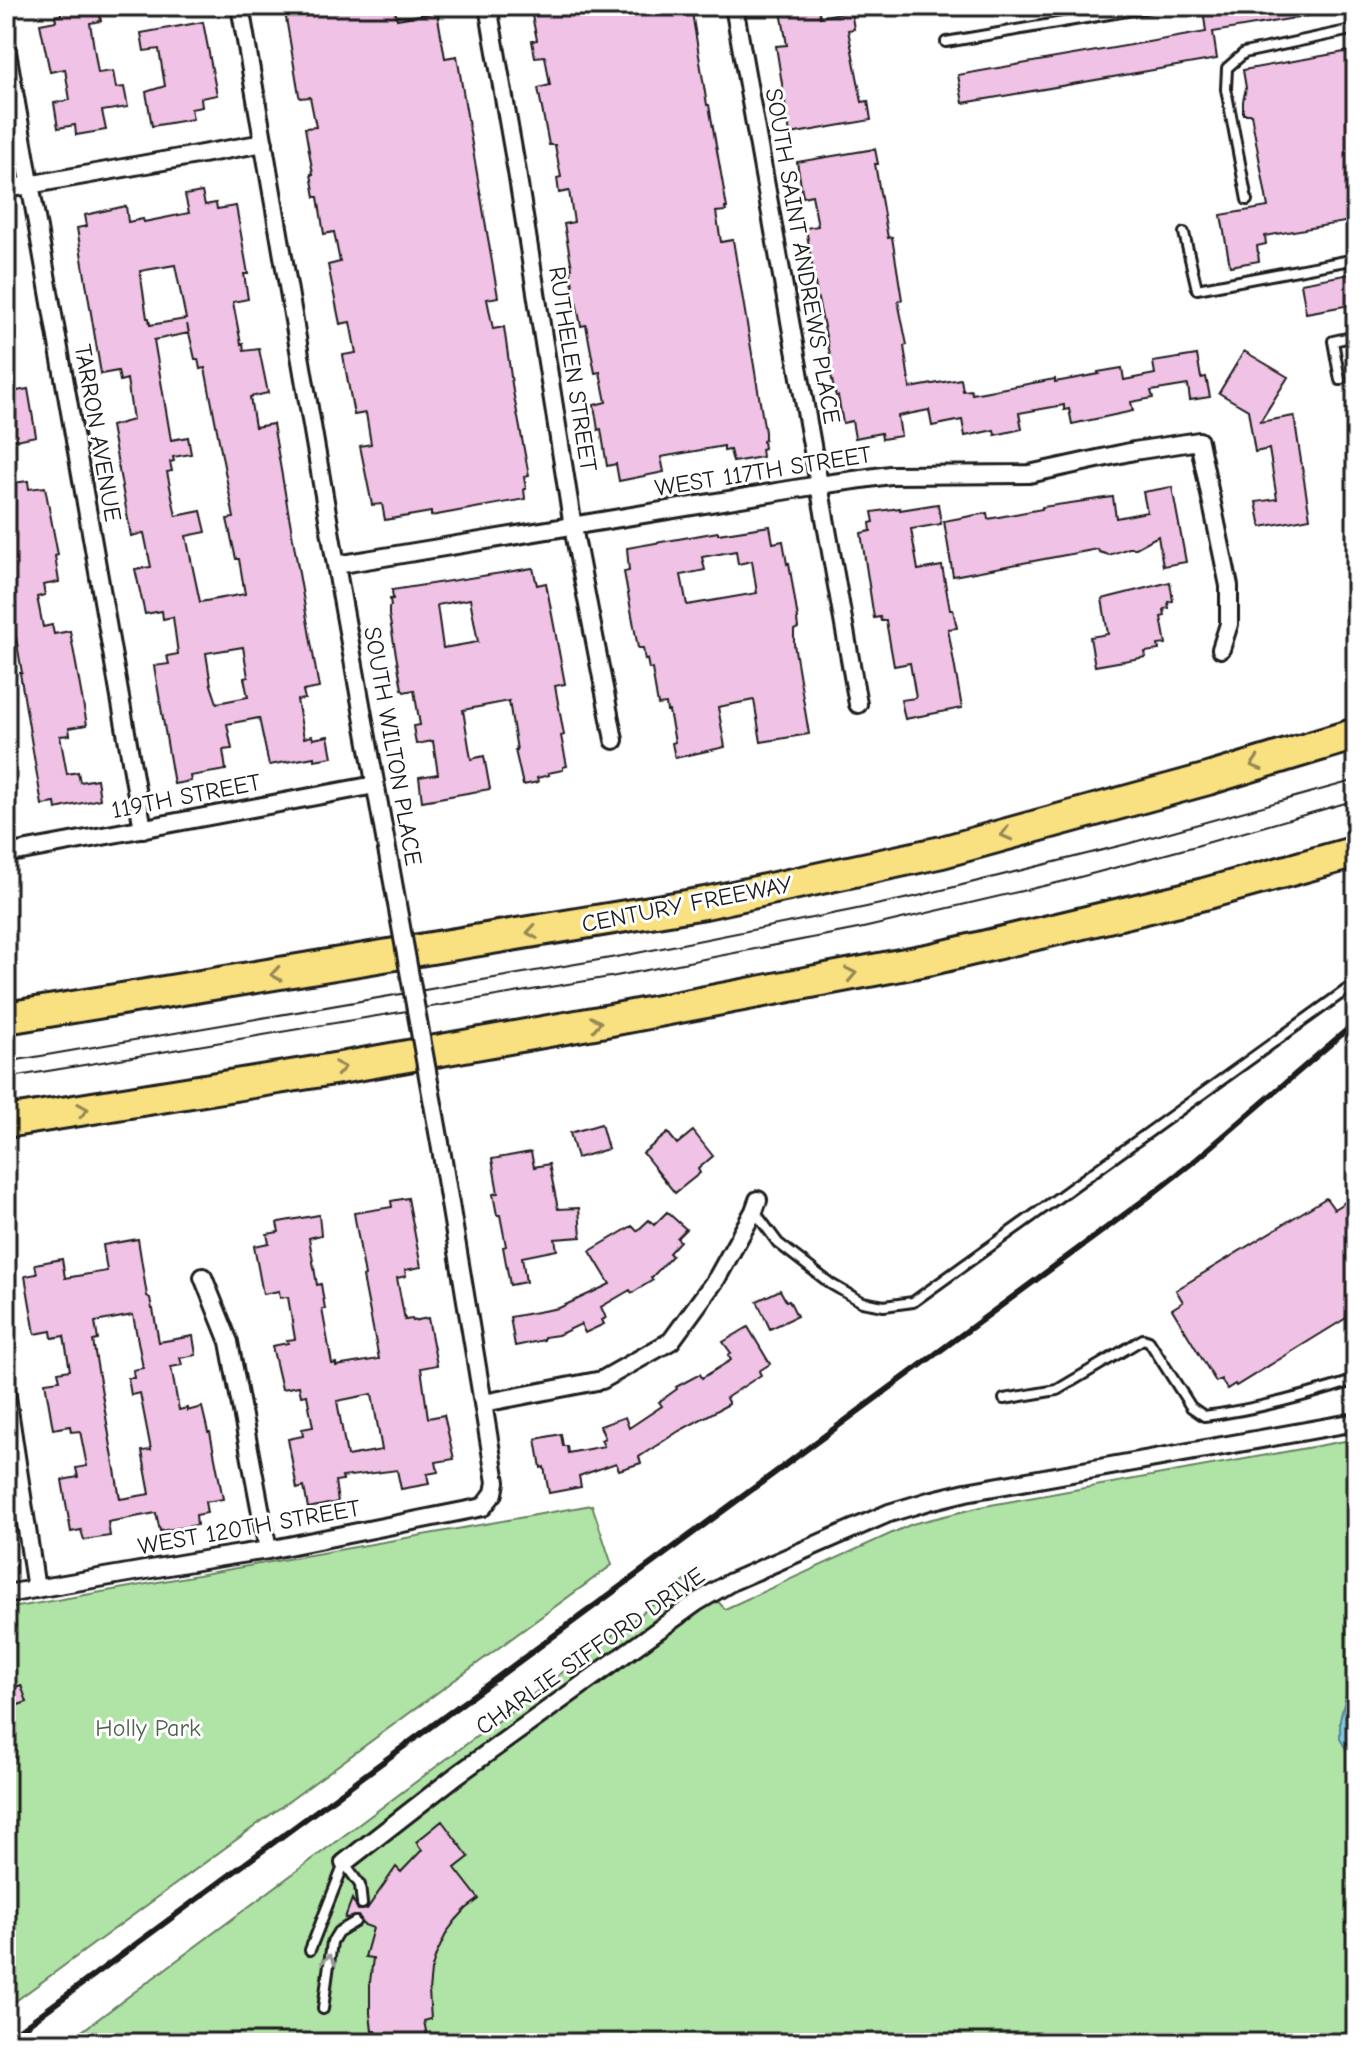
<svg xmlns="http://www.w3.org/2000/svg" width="1362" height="2049" viewBox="0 0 1362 2049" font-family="'Comic Neue',sans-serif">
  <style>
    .green { fill: #b0e4a6; stroke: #668061; stroke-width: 2 }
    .water { fill: #80c9e1; stroke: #588492; stroke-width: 2 }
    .building { fill: #f0c2e5; stroke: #1c1c1c; stroke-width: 2; fill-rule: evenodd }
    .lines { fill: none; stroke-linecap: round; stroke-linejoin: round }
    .service-casing { stroke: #1c1c1c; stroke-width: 14 }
    .minor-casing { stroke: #1c1c1c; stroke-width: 22 }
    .motorway-casing { stroke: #1c1c1c; stroke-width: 36 }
    .service { stroke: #fff; stroke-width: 8 }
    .minor { stroke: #fff; stroke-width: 16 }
    .motorway { stroke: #f9e181; stroke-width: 30 }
    .tram { stroke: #1c1c1c; stroke-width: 2 }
    .rail { stroke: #1c1c1c; stroke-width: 6 }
    .minor-bridge-casing { stroke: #1c1c1c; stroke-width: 22; stroke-linecap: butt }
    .minor-bridge { stroke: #fff; stroke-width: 16 }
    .oneway { stroke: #968854 }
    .oneway2 { stroke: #999 }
    .labels { text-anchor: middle; stroke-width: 6; stroke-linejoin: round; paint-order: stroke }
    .street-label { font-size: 24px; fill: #1c1c1c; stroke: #fff }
    .park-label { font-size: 24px; fill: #50624c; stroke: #fff }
  </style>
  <rect width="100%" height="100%" fill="#fff"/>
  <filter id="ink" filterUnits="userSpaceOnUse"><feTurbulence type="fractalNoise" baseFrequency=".0125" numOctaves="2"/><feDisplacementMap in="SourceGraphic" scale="16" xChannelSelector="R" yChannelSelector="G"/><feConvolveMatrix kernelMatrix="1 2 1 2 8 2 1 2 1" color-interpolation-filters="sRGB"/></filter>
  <g filter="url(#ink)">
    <path class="green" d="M1356 1439V2043H66L693 1575 725 1609 912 1524 985 1506Z
      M592 1505 612 1565 6 2008V1609Z"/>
    <path class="water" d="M1356 1686V1761L1351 1757 1340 1739V1719L1346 1696Z"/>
    <path class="building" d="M60 6H98L101 21 90 23 98 73 113 71 116 88 124 87 128 107 102 111 106 130 76 135 75 125 58 128 54 103 70 100 65 69 50 72 40 24 56 21 55 16 61 15Z
      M284 6H394L397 19 437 12 445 58 457 56 498 297 487 299 493 329 504 327 513 391 529 476 524 477 526 489H524L525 499 431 516V512L385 520 382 504 372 505 360 446 371 444 366 413 354 415 343 355 356 353 350 322 340 324 328 265 340 262 334 232 324 234 318 197H315L311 174H313L305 128 316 127 310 97 300 98 299 95Z
      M530 6H573L575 14 615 6H691L707 105H709L727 208H725L726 211 716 212 721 242 733 240 765 432V440L763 441 764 448 761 449 762 457 733 462 730 450 724 451V446L661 457 664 472 619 481 616 464 607 466 601 429 598 430 594 405 606 402 600 372 595 373 586 325 581 326 574 291 570 269 572 268 564 224 574 222 569 191 559 193 557 178 561 177 555 145H549L538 88 550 85 545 56 535 57 532 41 537 40Z
      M780 6H818L820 17 851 11 854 29 848 30 862 102 868 101 871 120 790 134 776 46 787 45Z
      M1221 6H1312L1313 15 1213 32 1217 59 963 103 958 75 1206 32 1203 9Z
      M203 22 217 95 201 98 202 107 191 109 193 119 152 126 146 92 165 86 159 49 144 51 141 33Z
      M1356 50V220L1265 236 1266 244 1257 246 1259 261 1230 266 1221 215 1268 207 1251 114H1243V101L1246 88 1243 70Z
      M875 149 878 164H875L888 238 892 237 902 300 898 301 907 345 904 346 910 388 961 379 963 391 971 390 972 394 1055 379V382L1099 374 1098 372 1122 368 1124 380 1155 374 1153 362 1197 355 1201 378 1206 377 1210 397 1190 400 1188 385 1151 391 1153 398 1131 402 1133 411 1072 424 1069 409 1064 410V405L1019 413 1022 429 995 435 994 430 965 436 962 420 932 426 929 410 898 416 901 436 882 439 881 433 855 438 852 421 843 423 838 396H836L834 390 829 364 832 363 817 295 806 228 818 226 812 195 803 197 797 162Z
      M202 192 205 205 216 203 217 209 236 206 248 274H244L248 299 233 302 241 344 243 343 244 351 259 349 268 393 250 397 255 427 273 424 319 688 303 691 305 699 297 700 304 738 312 736 313 739 328 736 332 757 314 760V757L269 765 259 718 227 724 232 749 223 750 226 770 190 776 191 781 174 784 154 666 169 664 167 656 178 654 173 617 163 619 162 611 145 614 135 569 151 567 144 533 131 536 111 426 133 420 127 379 120 381 118 371 101 374 77 228 87 226 85 215 126 206 128 222 143 219 144 222 189 213 185 195ZM175 265 186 319 150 325 149 318H147L140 271ZM187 324 195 359H198L200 369 205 368 234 518 227 519 236 559H239L245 594 200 602 186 536 206 532 201 511 176 516 167 472 172 471 170 462 174 461 173 457 191 454 188 437 171 440 154 340 189 333ZM243 647 248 677 244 678 248 697 217 703 211 685 206 653Z
      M1356 273V304L1306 313 1301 283Z
      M1244 351 1288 377 1260 422 1294 416 1310 518 1261 527 1256 502 1277 499 1269 449 1255 452 1248 410 1219 393Z
      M28 389 36 436 6 442V393Z
      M28 481 29 489 45 487 58 555 55 556 59 582 43 585 45 595 37 597 43 627 52 625 54 634 70 631 87 725 69 728 70 735 60 736 67 774 78 772 80 782 97 779 100 799 56 809 55 803 42 805 20 673H22L12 613H8L6 603V484Z
      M1172 487 1186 562 1163 566 1158 536 1136 548H1129L1109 555 1099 552 1098 549 953 576 944 521 987 513 988 519 1042 509V507L1113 497 1116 518 1147 512 1143 492Z
      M938 504 941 524 911 529 918 570 942 566 950 610H953L957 628 948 629 962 708 905 719 901 700 916 698 910 663 894 666 886 621H881L880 617 874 618 861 533 871 531 870 523 874 522 872 512 900 508V510Z
      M770 526 773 543 783 541 787 564 789 563 798 619 797 620 798 628 794 630V644L809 734 761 742 754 700 718 707 725 747 675 758 672 743 675 742 669 711H667L666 704 658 705 652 669H649L647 659 645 660 643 648H638L624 572 629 571 627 548 718 532V534ZM736 551 738 564 752 561 757 593 687 605 681 575 705 570 702 557Z
      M533 568 537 585 546 583 565 684 555 686 564 735 561 736 567 766 563 767V770L548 773 549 775 537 778 538 782 523 785 515 750H517L509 701 463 710 471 759 484 756 490 789 422 801 419 777 438 774 433 741 416 744 413 726 420 725 414 690 404 692 402 689 389 615V607L391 606 390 599H393L392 590ZM470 599 478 642 443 648 437 605Z
      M1170 582 1173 601 1168 602 1169 608 1164 609 1165 616 1161 617 1166 644 1158 645 1159 650 1145 652 1146 657 1095 666 1090 637 1108 634 1102 599Z
      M601 1124 608 1149 577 1158 570 1133Z
      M693 1131 713 1156 698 1169 700 1173 675 1193 643 1153 668 1133 677 1144Z
      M531 1152 534 1167 549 1164 558 1209 579 1208 581 1237 555 1239 557 1250 522 1257 526 1282 510 1285 503 1247 506 1246 500 1215H497L493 1194 498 1193 492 1159Z
      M408 1198 421 1267 405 1270 406 1276 397 1278 405 1320 412 1319 413 1321 428 1318 437 1365 421 1368 428 1418 444 1415 454 1459 436 1462 438 1472 427 1474 429 1484 401 1489 397 1470 342 1477 343 1480 335 1481 338 1502 308 1508 304 1487 297 1489 288 1439 303 1436 302 1429 313 1427 307 1395 301 1396 299 1386 282 1389 272 1346 288 1343 287 1340 295 1339 288 1297 280 1298 279 1291 263 1294 254 1246 269 1243 267 1234 279 1232 277 1223 279 1222 319 1215 321 1235 309 1238 317 1285 321 1284 325 1309H322L332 1364 336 1363V1366L379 1359 363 1277 365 1276 354 1213 392 1207 391 1201ZM372 1394 382 1450 347 1456 337 1401Z
      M1326 1198 1334 1209 1347 1201 1356 1216V1312L1236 1386 1235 1384 1227 1389 1221 1379 1216 1382 1172 1309 1183 1302 1176 1290Z
      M667 1212 686 1229 677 1238 680 1241 669 1253 672 1256 651 1278 653 1280 632 1293 630 1290 601 1307 606 1318 602 1320 604 1324 585 1333 581 1324 558 1335 544 1337V1340L515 1346 510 1317 559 1308 610 1284 590 1251 632 1226 637 1231 649 1220 654 1225Z
      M138 1239 147 1296 150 1298 152 1309H153L159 1342 193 1336 196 1355 180 1358 182 1365 171 1367 179 1410 187 1408V1411L202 1407 208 1432H210L223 1499 205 1502 207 1513 196 1515 197 1525 160 1531 156 1513 108 1522 110 1536 84 1540 81 1530 71 1532 62 1480 78 1477 76 1468 87 1466 80 1431 71 1432 70 1426 53 1429 45 1382 60 1380 58 1372 70 1370 64 1336 52 1338 51 1331 35 1334 25 1276 37 1274 35 1264 62 1259 65 1278 107 1271 103 1245ZM133 1315 143 1368 133 1370 134 1378H128L131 1395 140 1393 151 1450 142 1451 150 1494 120 1499 93 1341 98 1340 95 1322Z
      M780 1290 786 1301 789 1300 797 1316 770 1329 757 1301Z
      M748 1327 770 1364 759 1371 761 1375 726 1398 729 1404 679 1431 639 1457 641 1463 619 1470 616 1463 579 1476 581 1487 549 1493 544 1467 541 1468 536 1439 561 1434 563 1446H567L568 1453 604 1446 601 1440 605 1438 600 1426 625 1417 629 1428 662 1406 659 1402 677 1389 676 1387 700 1374 702 1378 731 1360 728 1355 731 1353 723 1342Z
      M21 1685 27 1702 6 1709V1690Z
      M442 1821 469 1857 455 1868 479 1899 466 1909 456 1920 447 1932 436 1955 431 1971 429 1991 431 2019 424 2021 427 2036 402 2043H380L376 2031H372L370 2013V1982L373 1958 365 1957 373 1928 362 1924 361 1919 358 1916 345 1918 352 1899 358 1910 367 1909 396 1867 401 1872 422 1850 416 1842Z"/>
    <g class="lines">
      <g class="service-casing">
        <path id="service" d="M946 42 1156 6
          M1247 200 1226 89 1227 68 1244 53 1356 29
          M1184 233 1197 289 1356 259
          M1340 380 1333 341 1356 336
          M755 1212 778 1243 831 1284 862 1302 884 1306 913 1302 1356 983
          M1004 1399 1057 1390 1143 1339 1149 1341 1191 1407 1204 1416C1256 1410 1306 1396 1356 1380
          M344 1863 360 1885 362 1904
          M310 1950 344 1864
          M323 2009 332 1942 338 1932 355 1922"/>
      </g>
      <g class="minor-casing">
        <path id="minor" d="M240 6 336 565 387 849
          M488 6 517 172 573 527 614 740
          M734 6 858 704
          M6 46 143 829
          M6 189 264 143
          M336 565 819 485 890 475 1029 474 1134 451 1199 441 1229 586V624L1221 649
          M6 854 375 785
          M203 1277 229 1342 268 1550
          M6 1390 36 1589
          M484 1403 602 1380 671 1341 717 1278 754 1211 758 1200
          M6 1594 209 1559 268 1550 483 1507 494 1493 496 1482 440 1143
          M344 1863 457 1775 697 1602 731 1582 889 1513 929 1501 966 1492 1356 1422"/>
      </g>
      <g class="motorway-casing">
        <path id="motorway" d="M6 1018 705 903 942 852 1208 779 1356 734
          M6 1122 340 1068 611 1020 932 959 1204 894 1356 852"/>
      </g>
      <use href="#service" class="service"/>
      <use href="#minor" class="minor"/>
      <use href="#motorway" class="motorway"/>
      <path class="tram" d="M6 1062 622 956 852 910 914 897 1127 844 1356 780
        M6 1078 616 976 863 928 1065 881 1196 846 1356 800"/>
      <path class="rail" d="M6 2040 1151 1195 1197 1159 1356 1022"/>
      <g class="minor-bridge-casing">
        <path id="minor-bridge" d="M387 849 440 1143"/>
      </g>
      <use href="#minor-bridge" class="minor-bridge"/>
    </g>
    <defs><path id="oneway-chevron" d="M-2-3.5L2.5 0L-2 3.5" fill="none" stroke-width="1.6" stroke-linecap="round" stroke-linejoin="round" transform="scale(2)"/></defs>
    <g class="oneway">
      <use href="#oneway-chevron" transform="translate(1256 764) rotate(163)"/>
      <use href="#oneway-chevron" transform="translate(1006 834) rotate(165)"/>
      <use href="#oneway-chevron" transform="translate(532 932) rotate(171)"/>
      <use href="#oneway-chevron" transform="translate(276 974) rotate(171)"/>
      <use href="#oneway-chevron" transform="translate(851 974) rotate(-11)"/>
      <use href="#oneway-chevron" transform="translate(596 1023) rotate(-10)"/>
      <use href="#oneway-chevron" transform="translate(340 1068) rotate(-10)"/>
      <use href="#oneway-chevron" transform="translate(83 1110) rotate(-9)"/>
    </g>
    <use class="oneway2" href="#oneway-chevron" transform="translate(329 1960) rotate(-82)"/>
  </g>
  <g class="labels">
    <g class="street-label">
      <text transform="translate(803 256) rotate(80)" y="8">SOUTH SAINT ANDREWS PLACE</text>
      <text transform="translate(573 369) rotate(81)" y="8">RUTHELEN STREET</text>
      <text transform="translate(98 433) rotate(80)" y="8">TARRON AVENUE</text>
      <text transform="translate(763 471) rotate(-9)" y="8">WEST 117TH STREET</text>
      <text transform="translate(393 746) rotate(80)" y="8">SOUTH WILTON PLACE</text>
      <text transform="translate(186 796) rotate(-11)" y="8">119TH STREET</text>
      <text transform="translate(687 904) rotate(-11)" y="8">CENTURY FREEWAY</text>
      <text transform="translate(249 1527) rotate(-10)" y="8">WEST 120TH STREET</text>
      <text transform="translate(590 1651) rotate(-35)" y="8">CHARLIE SIFFORD DRIVE</text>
    </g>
    <g class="park-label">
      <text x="148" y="1736">Holly Park</text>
    </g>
  </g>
  <rect width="1362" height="2049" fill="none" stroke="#fff" stroke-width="32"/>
  <rect x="16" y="16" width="1330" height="2017" fill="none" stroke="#1c1c1c" stroke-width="3" filter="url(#ink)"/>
</svg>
